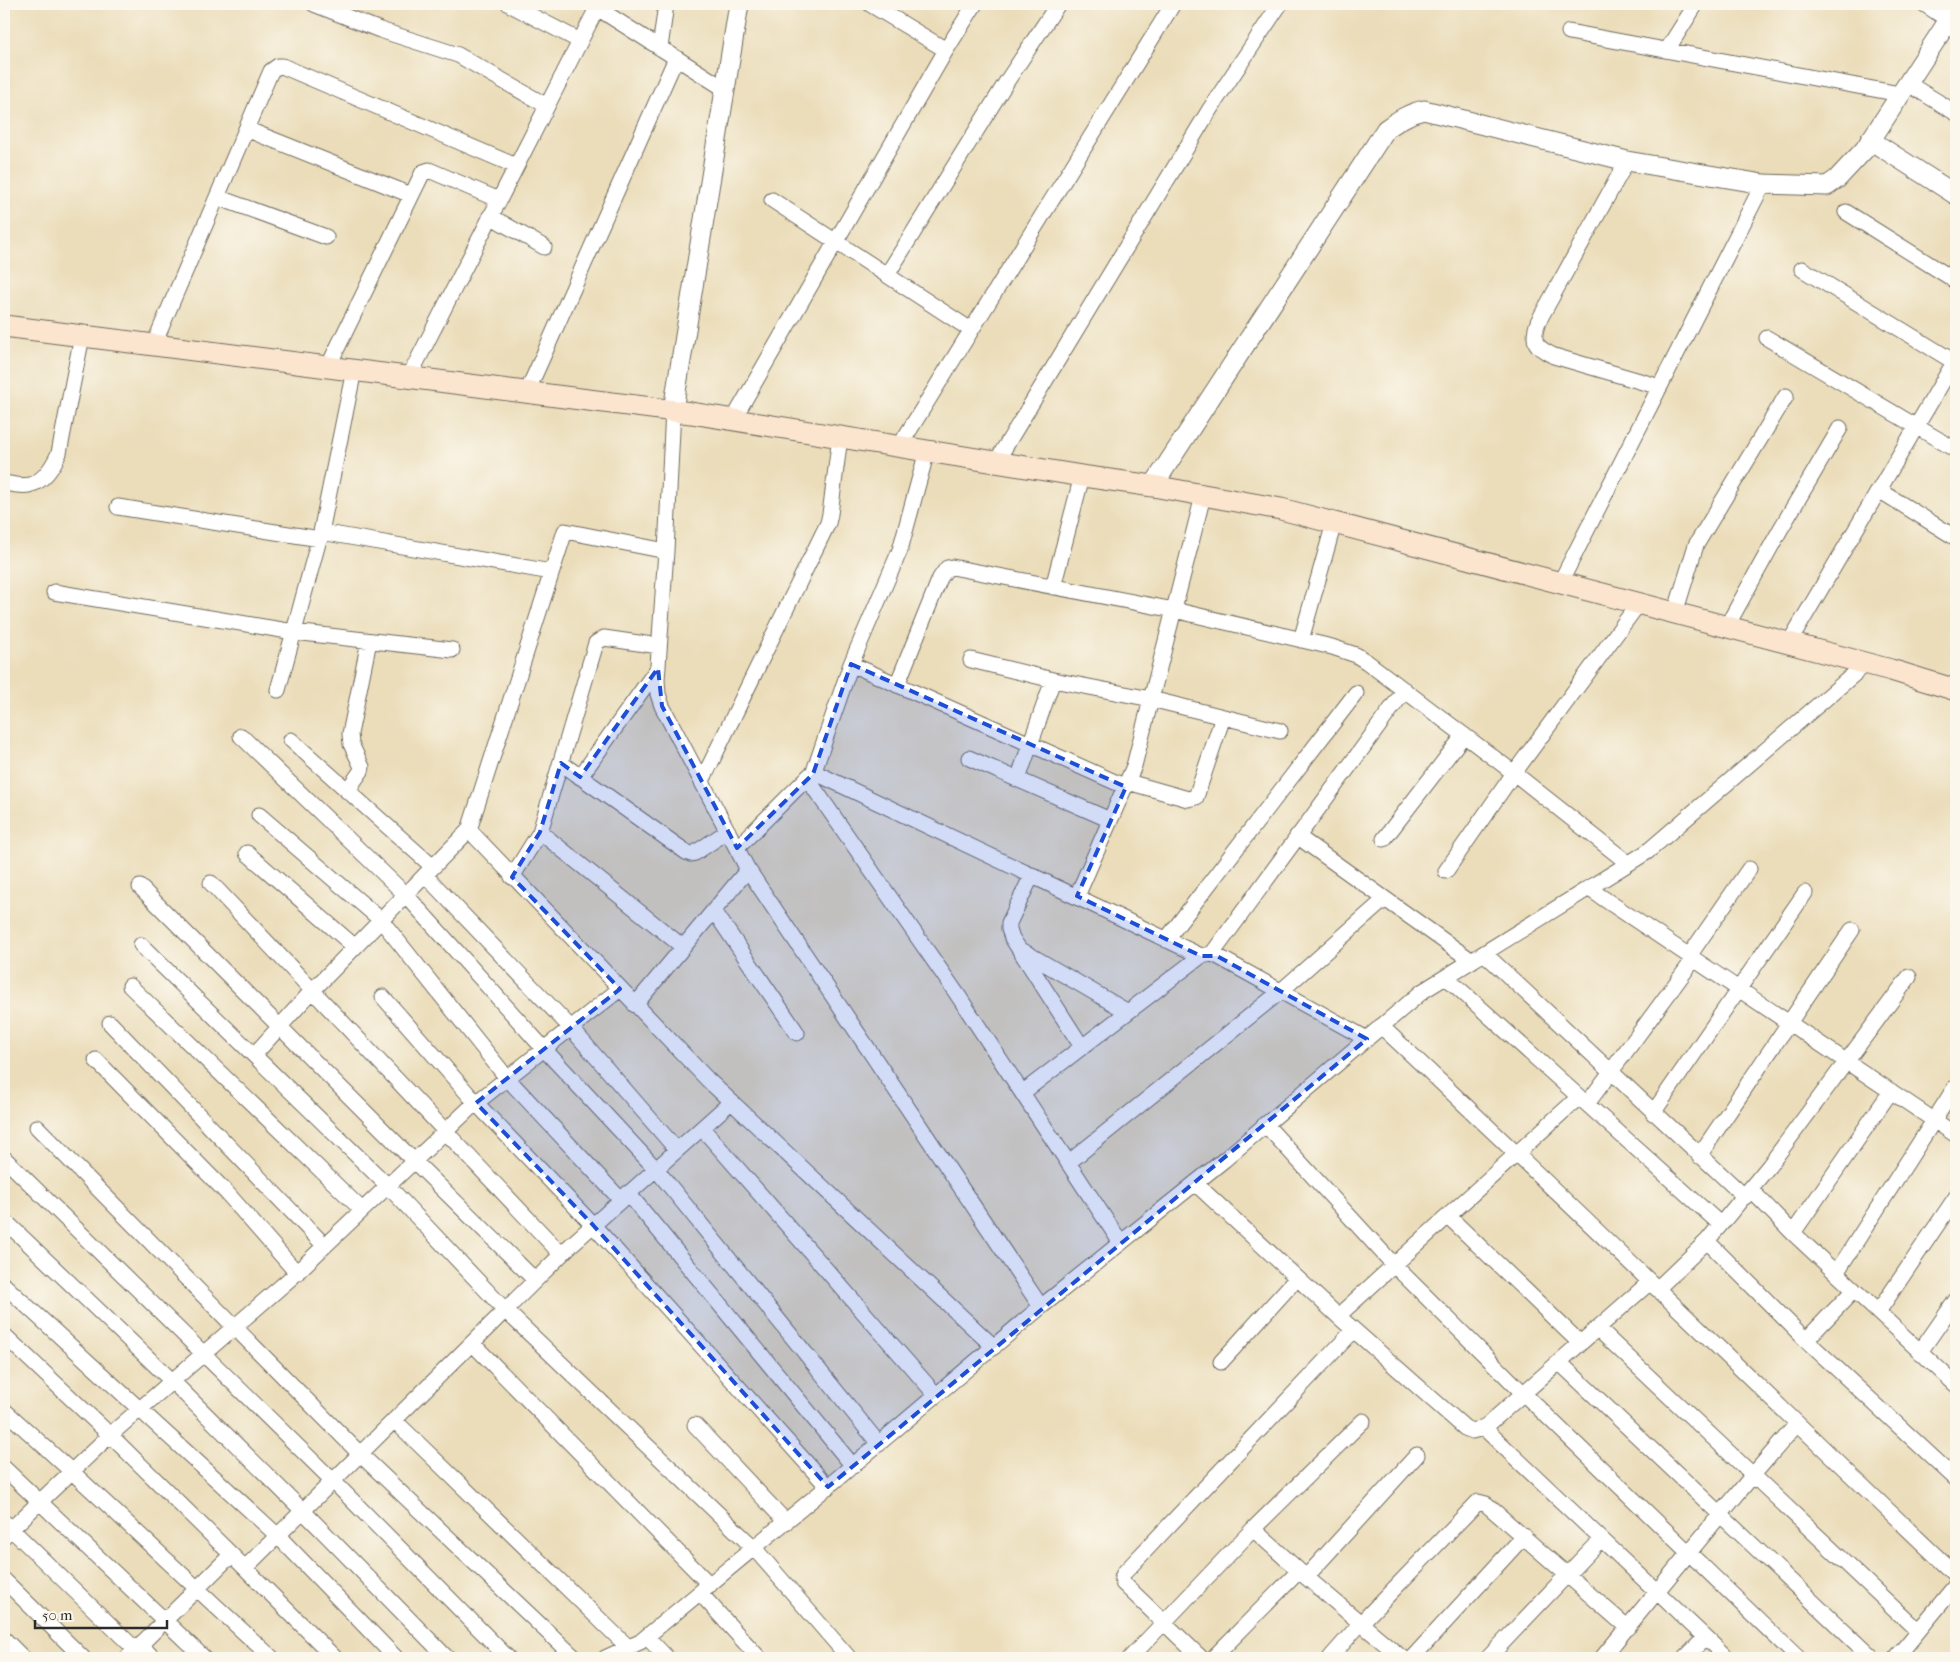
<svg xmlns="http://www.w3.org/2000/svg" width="1960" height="1662" viewBox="0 0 1960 1662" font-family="'IM FELL French Canon',serif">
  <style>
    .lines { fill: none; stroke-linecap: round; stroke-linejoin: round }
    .minor-casing { stroke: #6e695d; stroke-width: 17 }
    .tertiary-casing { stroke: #6e695d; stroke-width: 21 }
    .secondary-casing { stroke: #6e695d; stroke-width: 23 }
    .minor { stroke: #fff; stroke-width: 15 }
    .tertiary { stroke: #fff; stroke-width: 19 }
    .secondary { stroke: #fbe5cf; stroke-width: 21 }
    .marked { fill: #1d4ed8; fill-opacity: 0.2; stroke: #1d4ed8; stroke-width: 4; stroke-dasharray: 10 6; stroke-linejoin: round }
  </style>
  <rect width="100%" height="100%" fill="#fbf7ec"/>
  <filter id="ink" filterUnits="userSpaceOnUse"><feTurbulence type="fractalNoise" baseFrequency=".02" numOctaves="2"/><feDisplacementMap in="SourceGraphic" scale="10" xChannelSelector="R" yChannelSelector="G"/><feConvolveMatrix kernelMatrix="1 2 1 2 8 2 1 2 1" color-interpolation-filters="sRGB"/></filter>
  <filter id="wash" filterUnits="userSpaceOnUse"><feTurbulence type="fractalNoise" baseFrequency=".0096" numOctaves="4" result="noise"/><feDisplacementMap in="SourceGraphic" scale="20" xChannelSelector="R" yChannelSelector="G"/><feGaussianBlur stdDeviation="1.12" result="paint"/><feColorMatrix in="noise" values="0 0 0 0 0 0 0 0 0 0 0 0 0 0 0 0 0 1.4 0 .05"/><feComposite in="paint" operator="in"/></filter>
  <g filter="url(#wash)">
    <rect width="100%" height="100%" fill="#ebddba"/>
  </g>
  <g filter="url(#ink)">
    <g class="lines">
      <g class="minor-casing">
        <path id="minor" d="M314 4 380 30 458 55 547 106
          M509 4 580 41
          M591 4 725 89
          M870 4 946 50
          M1924 4 1956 25
          M1569 32 1900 94
          M660 48 666 4
          M1667 50 1696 4
          M1907 83 1956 113
          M246 129 411 195
          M1627 161 1538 322C1531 342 1535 347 1554 356L1660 387
          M217 197 326 237
          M772 200 971 330
          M1846 212 1956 281
          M490 216 544 247
          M1802 269 1956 363
          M887 275 1007 81 1058 4
          M1767 338 1956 450
          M154 344 271 71 278 66H282L516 166
          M328 367 423 172 429 170 499 200
          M409 377 597 8
          M527 392 676 58
          M673 410 666 551 565 531 469 830 708 1080 994 1347
          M733 420 946 50 975 4
          M899 447 1173 4
          M996 462 1210 109 1280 4
          M4 483C11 484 21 487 29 485 44 482 53 466 59 453L82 336
          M1879 490 1956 538
          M118 507 320 539
          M321 532 551 572
          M1560 583 1763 184
          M1053 587 1082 476
          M54 592 294 632 452 650
          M1675 613 1696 545 1786 396
          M1727 626 1780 530 1840 428
          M1301 640 1334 523
          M1789 643 1956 359
          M971 660 1053 680 1151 699 1280 731
          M851 664 1126 787
          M897 685 940 578 947 568 952 567 1174 610 1332 647 1356 655 1367 662 1514 773 1628 863
          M278 690 321 532 354 370
          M241 736 406 895 544 1049 656 1169 879 1444
          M291 740 433 867
          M969 758 1110 820
          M561 763 686 852 691 854 695 853 728 831
          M813 774 851 664 900 550 927 451
          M580 777 658 668
          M807 778 957 994 1121 1243
          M1018 779 1053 680
          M702 781 828 523 830 514 840 437
          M1128 782 1188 799 1196 797 1223 717
          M347 791 361 771 362 767 351 744 350 734 369 641
          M259 815 381 920 507 1078 621 1200
          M540 832 683 947
          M1297 836 1472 961
          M1384 839 1464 735
          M737 848 810 775 818 774 1201 956
          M247 853 355 947
          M747 868 1041 1307
          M1446 871 1514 773 1639 603
          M425 875 571 1028 677 1150
          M1032 875 1009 923V929L1012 938 1082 1047
          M512 877 540 832 596 643 604 638 659 646
          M211 883 561 1254
          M140 887 414 1161 535 1280
          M1588 888 1956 1135
          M1077 896 1134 766 1203 496
          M714 911 797 1033
          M1166 940 1356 693
          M141 945 388 1186 505 1310 754 1548 849 1658
          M1023 951 1128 1012
          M1484 953 1745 1197
          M1212 954 1405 690
          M1689 956 1749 869
          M1446 977 1720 1224
          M1909 977 1769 1166 1707 1241 1806 1340 1956 1479
          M130 986 362 1210
          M383 997 476 1103 593 1225 828 1487
          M635 1005 745 873 747 868 662 706 658 694 657 680 666 551
          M110 1023 325 1246
          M1381 1026C1575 1207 1764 1393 1956 1575
          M254 1055 312 991 469 830
          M96 1060 227 1193 297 1273
          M1022 1093 1201 956 1212 954 1217 956 1367 1039
          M1587 1104 1694 959
          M1653 1113 1805 893
          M1265 1124 1394 1265 1523 1393 1798 1658
          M37 1127 360 1454 575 1658
          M702 1128 936 1395
          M1699 1156 1852 930
          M4 1158 333 1481 508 1658
          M1068 1163 1281 991 1385 899
          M1195 1183 1338 1316 1465 1428 1472 1431 1484 1428 1650 1282
          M1751 1190 1793 1233 1956 1385
          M628 1193 853 1466
          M1448 1216 1580 1343
          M4 1220 172 1381 303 1511 447 1658
          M1793 1233 1891 1091
          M1836 1273 1956 1086
          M4 1285 278 1536 396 1658
          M1657 1289 1707 1241
          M1878 1312 1956 1197
          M1338 1316 1579 1097
          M1597 1328 1918 1631
          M4 1335 110 1435 4 1536
          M1806 1340 1854 1290
          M472 1343 710 1585
          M1920 1352 1956 1300
          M1221 1362 1297 1278
          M1559 1362 1872 1658
          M4 1410C95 1491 182 1576 272 1658
          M394 1420 629 1648
          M695 1425 786 1522
          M1484 1428 1727 1658
          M4 1468 204 1658
          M5 1523 136 1650
          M1253 1529 1306 1577 1402 1658
          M245 1568 110 1435 292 1277 472 1106 620 989
          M1306 1577 1417 1455
          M4 1580 83 1658
          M700 1593 759 1658
          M647 1637 667 1658
          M4 1639 23 1658
          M141 1645 153 1658
          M127 1658 231 1555
          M335 1658 245 1568 572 1244 731 1102
          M605 1658 640 1642 832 1483 1037 1310 1224 1160 1423 991 1647 852 1867 663
          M1130 1658 1253 1529 1363 1421
          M1201 1658 1123 1583 1122 1578 1124 1573 1354 1330
          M1213 1658 1299 1571
          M1330 1658 1360 1624 1478 1502 1486 1504 1628 1628
          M1412 1658 1524 1536
          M1488 1658 1601 1539
          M1602 1658 1753 1475 1797 1424
          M1685 1658 1705 1638
          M1896 1658 1956 1585"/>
      </g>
      <g class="tertiary-casing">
        <path id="tertiary" d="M1870 140 1956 195
          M673 410 739 4
          M1153 486 1386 129C1399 120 1409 113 1424 110L1627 161 1763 184 1827 186 1837 179 1865 149 1956 9"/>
      </g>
      <g class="secondary-casing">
        <path id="secondary" d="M4 326 691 413 1082 476 1153 486 1281 509 1891 670 1956 690"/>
      </g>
      <use href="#minor" class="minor"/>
      <use href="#tertiary" class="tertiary"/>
      <use href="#secondary" class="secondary"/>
    </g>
  </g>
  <path class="marked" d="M851 664 1126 787 1077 896 1201 956H1217L1367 1039 828 1487 593 1225 476 1103 620 989 512 877 540 832 561 763 580 777 658 668 662 706 737 848 813 774Z"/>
  <rect width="1960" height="1662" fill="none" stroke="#fbf7ec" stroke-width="20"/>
  <path d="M35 1620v8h132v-8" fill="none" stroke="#2b2b2b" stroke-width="2.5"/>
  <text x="42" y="1620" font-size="15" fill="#2b2b2b" stroke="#fbf7ec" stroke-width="4" paint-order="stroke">50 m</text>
</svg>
